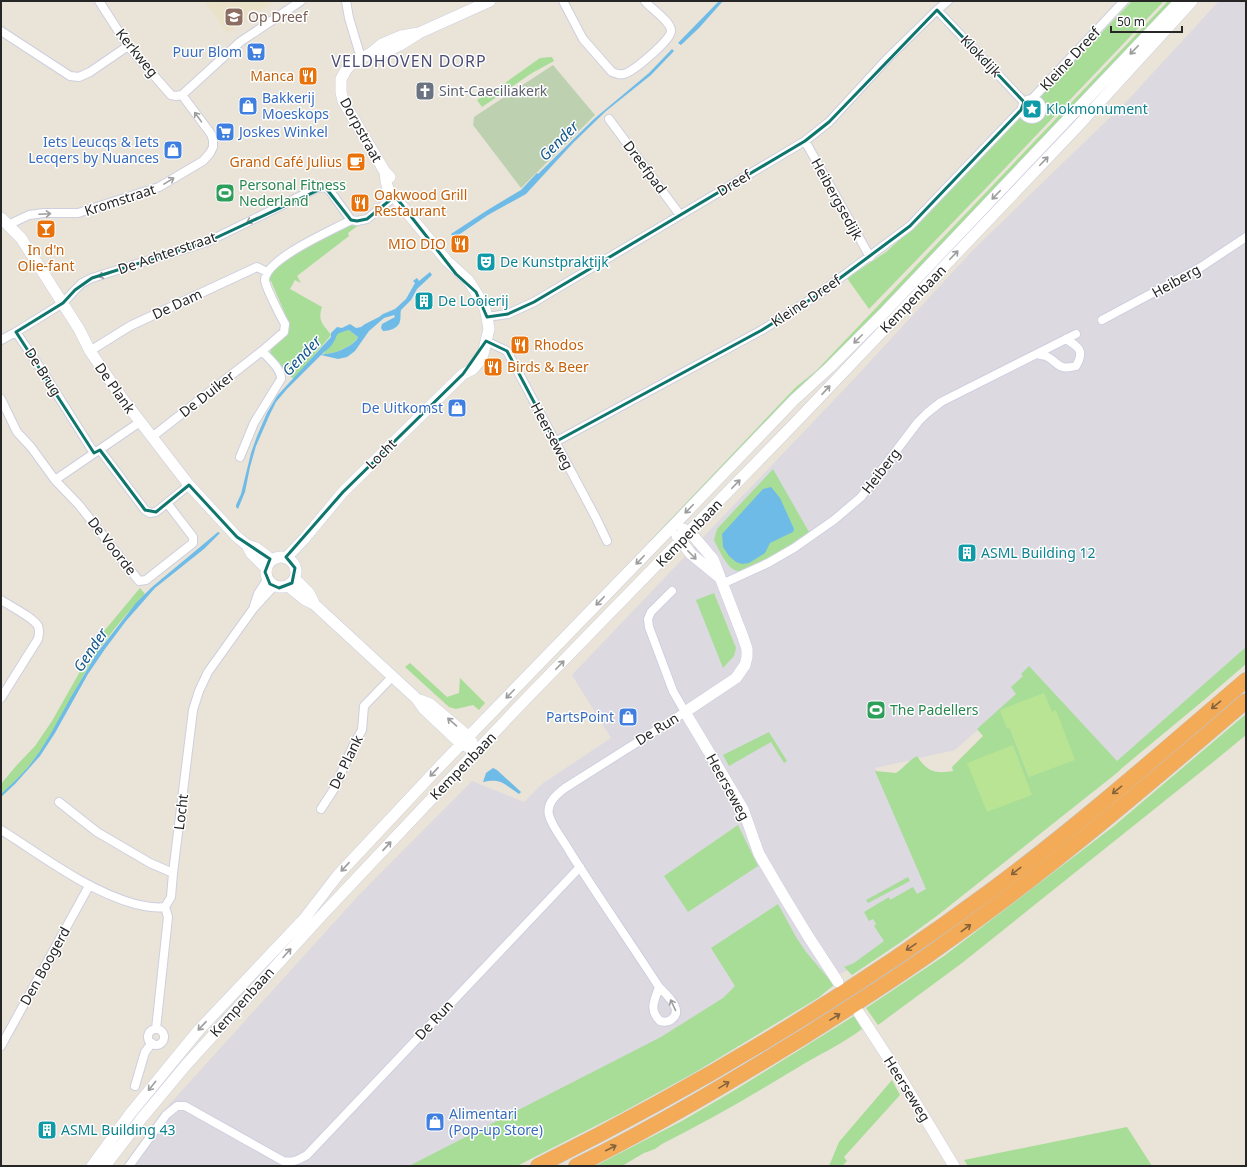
<svg xmlns="http://www.w3.org/2000/svg" width="1247" height="1167" viewBox="0 0 1247 1167" font-family="'Noto Sans',sans-serif">
  <style>
    .industrial { fill: #dcd9e1 }
    .education { fill: #eae2c8 }
    .green { fill: #a7dd97; fill-rule: evenodd }
    .cemetery { fill: #bdd1b0 }
    .pitch { fill: #b9e493 }
    .water { fill: #6fbbe7; fill-rule: evenodd }
    .lines { fill: none; stroke-linecap: round; stroke-linejoin: round }
    .street-casing { stroke: #cecfdf; stroke-width: 10 }
    .secondary-casing { stroke: #cecfdf; stroke-width: 12 }
    .highway-casing { stroke: #c2c2c2; stroke-width: 16 }
    .street { stroke: #fff; stroke-width: 8 }
    .secondary { stroke: #fff; stroke-width: 11 }
    .highway { stroke: #f4ab57; stroke-width: 15 }
    .oneway { stroke: #9d9d9d }
    .oneway2 { stroke: #83623c }
    .marked { fill: none; stroke: #0f766e; stroke-width: 3; stroke-linejoin: round }
    .labels { text-anchor: middle; stroke-width: 3; stroke-linejoin: round; paint-order: stroke }
    .education-label { font-size: 14px; fill: #785e54; stroke: #fff; text-anchor: start }
    .shop-label { font-size: 14px; fill: #366cbe; stroke: #fff; text-anchor: end }
    .street-label { font-size: 14px; fill: #262626; stroke: #fff }
    .food-label { font-size: 14px; fill: #c56008; stroke: #fff; text-anchor: end }
    .worship-label { font-size: 14px; fill: #5b616d; stroke: #fff; text-anchor: start }
    .culture-label { font-size: 14px; fill: #0d838f; stroke: #fff; text-anchor: start }
    .leisure-label { font-size: 14px; fill: #27864d; stroke: #fff; text-anchor: start }
    .water-label { font-size: 15px; font-style: italic; fill: #14578d; stroke: #fff }
    .quarter-label { font-size: 16px; letter-spacing: 1px; fill: #4a4d74; stroke: #fff }
  </style>
  <rect width="100%" height="100%" fill="#e9e3d8"/>
  <path class="industrial" d="M1219 1H1246V655L1117 766 1037 677 955 750 875 768 941 907 852 968 444 1166H126L158 1117 358 896 472 781 524 802 542 784 611 738 572 675 854 379 974 249 1127 101Z"/>
  <path class="education" d="M204 1H275L228 33Z"/>
  <path class="green" d="M1132 1H1164L987 187 869 309 847 278 886 252 914 227 1021 117C1036 134 1057 110 1039 98Z
    M1168 1H1174L836 355 650 544 649 542 796 387 816 371Z
    M552 57 554 61 532 73 482 107 477 100 505 83 540 58Z
    M353 225 358 227H356L348 233 349 236 297 276 301 283 295 280 290 289 322 307C317 322 324 325 331 335L294 379 283 371 270 355C271 339 289 343 289 323L271 281 267 282 268 277 278 265 289 256 341 229Z
    M349 330 358 337C355 344 339 352 332 353 328 354 326 353 323 355 326 348 334 344 336 335L340 331Z
    M773 469 809 532C791 544 768 562 748 570 743 572 737 572 733 569 725 564 718 548 714 540L717 529Z
    M140 588 145 594C128 612 110 633 97 653 73 690 57 732 29 766 21 776 11 785 1 794V784L16 766 35 746 52 721 82 668 90 648Z
    M714 593 736 648 734 656 723 668 696 600Z
    M1246 647V664L1204 700 1122 768 1118 772 938 915 901 942 852 975 844 967 854 963 884 941 874 926 876 924 873 919 869 921 864 912 889 897 890 900 913 887 917 894 926 889 875 771 896 773C904 768 909 760 917 756 927 772 936 774 953 771L952 767 983 736 977 729 1016 694 1011 687 1023 676 1021 674 1029 666 1117 761ZM1056 711 1029 777 1010 728Z
    M410 663 447 697 459 693 460 678 485 703 479 710 473 705 456 709 449 707 405 667Z
    M1246 714V735L1212 763 962 963 878 1025 866 1008 944 956 1114 826Z
    M769 732 787 761 784 763 771 742 729 766 723 755Z
    M738 825 758 866 688 912 664 876Z
    M908 877 910 881 868 903 866 900Z
    M778 904 796 937 806 952 834 985 818 998 694 1073 619 1114 517 1166H409L661 1037 723 998 735 986 711 948Z
    M854 1016 862 1029C845 1042 826 1051 807 1062 759 1091 712 1119 662 1144L655 1149 644 1153 622 1166H595L682 1121 735 1090Z
    M892 1080 900 1095 844 1157 847 1161 842 1166H829L839 1142Z
    M1127 1127 1152 1166H968L964 1160Z"/>
  <path class="cemetery" d="M553 65 595 115 521 188 473 125 474 117Z"/>
  <path class="pitch" d="M1044 693 1052 712 1056 710 1075 760 1029 777 1010 728 1007 729 1000 710Z
    M1013 745 1032 795 987 812 967 763Z"/>
  <path class="water" d="M719 1H723L699 28 681 45 678 43Z
    M672 49 674 51 651 75 606 111 573 143 526 194 488 215 454 238 451 234 486 211 521 190 537 173 538 174 594 119 649 73Z
    M430 272 432 275 417 289 411 300 401 310C400 314 401 317 400 321 399 328 389 331 383 331L381 328 382 324 395 317 394 315 384 318 369 331 355 351 347 357 338 359 321 355 287 389 276 402 270 414 256 446 250 467 245 492 238 509 236 507V505L241 494 251 453 257 436 267 413 277 396 331 337V333L337 327 342 328 350 324 356 328 361 327 365 324 379 317 383 314 395 309 406 299 415 283 413 281 417 278 419 281ZM349 330 358 337C356 344 339 352 332 353 328 354 326 353 322 355 324 351 329 349 331 346 341 333 331 335 349 330Z
    M771 487 780 498 794 529 793 532 770 543 765 553 749 563 742 564 736 562 729 556 723 547 722 534 763 489Z
    M218 532 220 533 204 549 155 588 126 621 105 649 88 674 55 733 40 756 15 784 1 797V794L17 779 29 766 40 751 50 735 71 697 97 653 136 603 152 587Z
    M493 768 497 770 521 792 519 794C504 784 501 778 483 782L486 773Z"/>
  <g class="lines">
    <g class="street-casing">
      <path id="street" d="M99 1 128 46 171 95 176 96 182 95 240 42 301 1
        M346 1 349 18 361 58
        M563 1 583 39 612 72C617 74 619 75 624 74 634 71 671 40 671 31 671 21 651 9 645 1
        M937 10 1024 102
        M1 31 70 76 79 77 90 72 128 46
        M1022 109a10 10 0 1 1 20 0a10 10 0 1 1-20 0Z
        M1032 99 1124 1
        M609 119 680 215
        M805 141 870 257
        M8 225 29 215 44 213H78L159 187 203 161 210 153 213 147V140L211 134 182 95
        M487 317 508 314 534 302 805 141 829 122 888 58 937 10 948 1
        M1102 320 1201 267 1246 237
        M1 340 16 332
        M486 341 507 351 596 518 607 541
        M90 351 130 326 257 267 267 272
        M1036 354C1039 355 1043 355 1046 356 1060 363 1057 371 1076 366 1085 351 1079 347 1066 339
        M1 399 17 432 31 447 55 480 79 505 139 581 146 580 193 543V537L167 503
        M152 437 262 351
        M555 442 762 330 816 296 910 226 1021 110
        M100 450 145 510 150 513 156 512 189 485
        M94 453 43 372 16 332 63 303 75 290 82 283 92 278 207 242 317 188 325 187 330 191 351 220
        M240 457 254 423 281 379C281 368 269 359 262 351L284 332 285 324C281 317 265 286 265 280 265 259 333 230 351 220L357 221 367 219 395 196
        M55 480 140 422
        M722 584 768 563 794 548 834 520 861 497 918 422 927 413 941 402 1076 334
        M1 600C10 606 34 618 38 626 40 631 39 634 38 639L1 698
        M254 606 258 594 267 580
        M59 802 97 832 150 863 173 873
        M321 809 334 789 354 744 362 730 364 706 393 676
        M1 830C44 857 86 890 135 904 144 906 156 909 165 907
        M659 987C655 1000 648 1009 660 1021 664 1022 669 1022 672 1019 684 1010 666 994 659 987 630 942 599 898 570 852 564 841 552 827 549 815 546 803 557 794 565 788L685 712 673 691 649 627 648 619 651 612 672 591
        M156 1029 168 917 165 907 171 897 173 873 193 710 199 691 208 672 253 609 274 586
        M148 1037a8 8 0 1 1 16 0a8 8 0 1 1-16 0Z
        M1 1046 89 886
        M135 1086 145 1052 152 1043
        M129 1166 166 1115 177 1106H185L283 1161C293 1163 298 1160 307 1155L580 867"/>
    </g>
    <g class="secondary-casing">
      <path id="secondary" d="M371 53 385 52 400 45 419 33 490 1
        M390 177 385 172 343 101 341 92V79L346 70 352 63 371 53 382 44 401 36 419 33
        M1 218 21 238 79 329 90 351 122 398 189 485 237 537 247 545 256 548 272 560
        M683 529 690 532 713 559 743 637 747 649V657L745 665 736 678 685 712 743 809 759 854 783 895 808 936 838 982
        M677 536 691 554 719 577
        M248 547 251 553 266 568
        M266 572a15 15 0 1 1 30 0a15 15 0 1 1-30 0Z
        M286 558 304 539 343 492 463 374 473 369 479 362 483 354 489 329 487 317 484 305 468 280 447 261 388 189 386 181 385 172
        M295 579 309 593 314 603
        M288 586 304 599 314 604 417 699 424 709 461 744 477 751
        M417 699 430 704 468 736 472 742
        M859 1013 896 1070 954 1166
        M92 1166 130 1114 198 1031 304 919 338 875 440 766 673 526 794 400 829 368 883 314 1180 1
        M105 1166 141 1119 186 1065 322 915 522 703 794 424 1077 127 1192 1"/>
    </g>
    <g class="highway-casing">
      <path id="highway" d="M538 1166C696 1087 847 997 989 892 1078 826 1162 752 1246 680
        M576 1166C655 1127 730 1082 805 1036 852 1006 900 976 945 943 1050 869 1148 785 1246 701"/>
    </g>
    <use href="#street" class="street"/>
    <use href="#secondary" class="secondary"/>
    <use href="#highway" class="highway"/>
  </g>
  <defs><path id="oneway-shaft" d="M-6 0H5M1.5-3L5.5 0L1.5 3" fill="none" stroke-width="1.6" stroke-linecap="round" stroke-linejoin="round"/></defs>
  <g class="oneway">
    <use href="#oneway-shaft" transform="translate(1134 50) rotate(134)"/>
    <use href="#oneway-shaft" transform="translate(198 117) rotate(-126)"/>
    <use href="#oneway-shaft" transform="translate(1044 161) rotate(-46)"/>
    <use href="#oneway-shaft" transform="translate(169 181) rotate(-31)"/>
    <use href="#oneway-shaft" transform="translate(996 195) rotate(134)"/>
    <use href="#oneway-shaft" transform="translate(45 214) rotate(-3)"/>
    <use href="#oneway-shaft" transform="translate(252 220) rotate(154)"/>
    <use href="#oneway-shaft" transform="translate(954 255) rotate(-46)"/>
    <use href="#oneway-shaft" transform="translate(104 275) rotate(163)"/>
    <use href="#oneway-shaft" transform="translate(858 339) rotate(135)"/>
    <use href="#oneway-shaft" transform="translate(826 390) rotate(-47)"/>
    <use href="#oneway-shaft" transform="translate(736 484) rotate(-46)"/>
    <use href="#oneway-shaft" transform="translate(689 509) rotate(134)"/>
    <use href="#oneway-shaft" transform="translate(692 555) rotate(45)"/>
    <use href="#oneway-shaft" transform="translate(640 560) rotate(134)"/>
    <use href="#oneway-shaft" transform="translate(600 601) rotate(134)"/>
    <use href="#oneway-shaft" transform="translate(560 665) rotate(-46)"/>
    <use href="#oneway-shaft" transform="translate(510 694) rotate(134)"/>
    <use href="#oneway-shaft" transform="translate(452 722) rotate(-139)"/>
    <use href="#oneway-shaft" transform="translate(434 772) rotate(133)"/>
    <use href="#oneway-shaft" transform="translate(387 846) rotate(-47)"/>
    <use href="#oneway-shaft" transform="translate(345 867) rotate(133)"/>
    <use href="#oneway-shaft" transform="translate(287 953) rotate(-48)"/>
    <use href="#oneway-shaft" transform="translate(673 1005) rotate(-115)"/>
    <use href="#oneway-shaft" transform="translate(202 1026) rotate(133)"/>
    <use href="#oneway-shaft" transform="translate(152 1086) rotate(129)"/>
  </g>
  <g class="oneway2">
    <use href="#oneway-shaft" transform="translate(1216 705) rotate(140)"/>
    <use href="#oneway-shaft" transform="translate(1117 790) rotate(141)"/>
    <use href="#oneway-shaft" transform="translate(1016 871) rotate(142)"/>
    <use href="#oneway-shaft" transform="translate(966 928) rotate(-37)"/>
    <use href="#oneway-shaft" transform="translate(911 947) rotate(146)"/>
    <use href="#oneway-shaft" transform="translate(835 1017) rotate(-32)"/>
    <use href="#oneway-shaft" transform="translate(724 1085) rotate(-31)"/>
    <use href="#oneway-shaft" transform="translate(611 1148) rotate(-27)"/>
  </g>
  <path class="marked" d="M937 10 1024 102 1021 110 910 226 816 296 762 330 555 442 507 351 486 341 463 374 343 492 286 557 295 568 292 583 279 588 270 584 265 572 270 559 237 537 189 485 156 512 145 510 100 450 94 453 16 332 63 303 75 290 92 278 207 242 325 187 351 220 357 221 367 219 395 196 456 274 476 292 487 317 508 314 534 302 805 141 829 122Z"/>
  <defs>
    <g id="school-square" transform="scale(1)"><rect x="-9" y="-9" width="18" height="18" rx="4" fill="#8d6e63" stroke="#fff"/><path d="M0-5L7-2L0 1L-7-2ZM-4 1L0 2.5L4 1V4Q0 6-4 4Z" fill="#fff"/></g>
    <g id="supermarket-square" transform="scale(1)"><rect x="-9" y="-9" width="18" height="18" rx="4" fill="#3f7fe0" stroke="#fff"/><path d="M-6-5.5h2.5l.6 2H6L4.5 2H-2.5L-4.4-4H-6ZM-1.5 3.2a1.3 1.3 0 1 0 .1 0ZM3 3.2a1.3 1.3 0 1 0 .1 0Z" fill="#fff"/></g>
    <g id="restaurant-square" transform="scale(1)"><rect x="-9" y="-9" width="18" height="18" rx="4" fill="#e8710a" stroke="#fff"/><path d="M-5-6h1v4h1v-4h1v4h1v-4h1v5L-1.5 .5V6h-2V.5L-5-1ZM5-6V6H3V1.5H1.5Q1.5-4 5-6Z" fill="#fff"/></g>
    <g id="church-square" transform="scale(1)"><rect x="-9" y="-9" width="18" height="18" rx="4" fill="#6b7280" stroke="#fff"/><path d="M-1.2-6h2.4v3.5h3.3v2.4h-3.3V6h-2.4V-.1h-3.3v-2.4h3.3Z" fill="#fff"/></g>
    <g id="shop-square" transform="scale(1)"><rect x="-9" y="-9" width="18" height="18" rx="4" fill="#3f7fe0" stroke="#fff"/><path d="M-5-2.5h2.3a2.7 3.5 0 0 1 5.4 0H5L5.5 6h-11ZM-1.5-2.5h3a1.5 2.3 0 0 0-3 0Z" fill="#fff"/></g>
    <g id="sight-square" transform="scale(1)"><rect x="-9" y="-9" width="18" height="18" rx="4" fill="#0f9aa8" stroke="#fff"/><path d="M0-6L1.8-2.2L6-1.7L2.9 1.2L3.7 5.4L0 3.3L-3.7 5.4L-2.9 1.2L-6-1.7L-1.8-2.2Z" fill="#fff"/></g>
    <g id="cafe-square" transform="scale(1)"><rect x="-9" y="-9" width="18" height="18" rx="4" fill="#e8710a" stroke="#fff"/><path d="M-5.5-4.5H6V0H3Q3 3.5 0 3.5H-2.5Q-5.5 3.5-5.5 0ZM3-3.2v2h1.7v-2ZM-6 4.5H4V6H-6Z" fill="#fff"/></g>
    <g id="stadium-square" transform="scale(1)"><rect x="-9" y="-9" width="18" height="18" rx="4" fill="#2e9e5b" stroke="#fff"/><path d="M0-5a6.5 5 0 1 0 0 10a6.5 5 0 1 0 0-10ZM-3.5-1.8h7v3.6h-7Z" fill="#fff"/></g>
    <g id="bar-square" transform="scale(1)"><rect x="-9" y="-9" width="18" height="18" rx="4" fill="#e8710a" stroke="#fff"/><path d="M-6-5H6L.8 .8V4.5H3.5V6h-7V4.5H-.8V.8Z" fill="#fff"/></g>
    <g id="theatre-square" transform="scale(1)"><rect x="-9" y="-9" width="18" height="18" rx="4" fill="#0f9aa8" stroke="#fff"/><path d="M-5-5.5Q0-4 5-5.5V0Q5 5 0 6Q-5 5-5 0ZM-3.3-2.5H-1v1.5H-3.3ZM1-2.5H3.3v1.5H1ZM-2.8 1Q0 5.5 2.8 1Z" fill="#fff"/></g>
    <g id="building-square" transform="scale(1)"><rect x="-9" y="-9" width="18" height="18" rx="4" fill="#0f9aa8" stroke="#fff"/><path d="M-4-6H4V6H1V3H-1V6H-4ZM-2.5-4.3h1.7v1.8h-1.7ZM.8-4.3h1.7v1.8H.8ZM-2.5-1h1.7V.8h-1.7ZM.8-1h1.7V.8H.8Z" fill="#fff"/></g>
  </defs>
  <g fill-rule="evenodd">
    <use href="#school-square" x="234" y="17"/>
    <use href="#supermarket-square" x="256" y="52"/>
    <use href="#restaurant-square" x="308" y="76"/>
    <use href="#church-square" x="425" y="91"/>
    <use href="#shop-square" x="248" y="106"/>
    <use href="#sight-square" x="1032" y="109"/>
    <use href="#supermarket-square" x="225" y="132"/>
    <use href="#shop-square" x="173" y="150"/>
    <use href="#cafe-square" x="356" y="162"/>
    <use href="#stadium-square" x="225" y="193"/>
    <use href="#restaurant-square" x="360" y="203"/>
    <use href="#bar-square" x="46" y="229"/>
    <use href="#restaurant-square" x="460" y="244"/>
    <use href="#theatre-square" x="486" y="262"/>
    <use href="#building-square" x="424" y="301"/>
    <use href="#restaurant-square" x="520" y="345"/>
    <use href="#restaurant-square" x="493" y="367"/>
    <use href="#shop-square" x="457" y="408"/>
    <use href="#building-square" x="967" y="553"/>
    <use href="#stadium-square" x="876" y="710"/>
    <use href="#shop-square" x="628" y="717"/>
    <use href="#shop-square" x="435" y="1122"/>
    <use href="#building-square" x="47" y="1130"/>
  </g>
  <g class="labels">
    <g class="education-label">
      <text x="248" y="22">Op Dreef</text>
    </g>
    <g class="shop-label">
      <text x="242" y="57">Puur Blom</text>
      <text x="262" y="103" text-anchor="start">Bakkerij<tspan x="262" dy="16">Moeskops</tspan></text>
      <text x="239" y="137" text-anchor="start">Joskes Winkel</text>
      <text x="159" y="147">Iets Leucqs &amp; Iets<tspan x="159" dy="16">Lecqers by Nuances</tspan></text>
      <text x="443" y="413">De Uitkomst</text>
      <text x="614" y="722">PartsPoint</text>
      <text x="449" y="1119" text-anchor="start">Alimentari<tspan x="449" dy="16">(Pop-up Store)</tspan></text>
    </g>
    <g class="street-label">
      <text transform="translate(137 53) rotate(51)" y="5">Kerkweg</text>
      <text transform="translate(981 56) rotate(46)" y="5">Klokdijk</text>
      <text transform="translate(1070 59) rotate(-47)" y="5">Kleine Dreef</text>
      <text transform="translate(361 130) rotate(61)" y="5">Dorpstraat</text>
      <text transform="translate(645 167) rotate(53)" y="5">Dreefpad</text>
      <text transform="translate(734 183) rotate(-31)" y="5">Dreef</text>
      <text transform="translate(837 199) rotate(61)" y="5">Heibergsedijk</text>
      <text transform="translate(120 200) rotate(-18)" y="5">Kromstraat</text>
      <text transform="translate(167 253) rotate(-19)" y="5">De Achterstraat</text>
      <text transform="translate(1176 281) rotate(-29)" y="5">Heiberg</text>
      <text transform="translate(913 299) rotate(-46)" y="5">Kempenbaan</text>
      <text transform="translate(806 301) rotate(-34)" y="5">Kleine Dreef</text>
      <text transform="translate(177 304) rotate(-25)" y="5">De Dam</text>
      <text transform="translate(43 372) rotate(57)" y="5">De Brug</text>
      <text transform="translate(115 388) rotate(55)" y="5">De Plank</text>
      <text transform="translate(207 394) rotate(-38)" y="5">De Duiker</text>
      <text transform="translate(552 436) rotate(62)" y="5">Heerseweg</text>
      <text transform="translate(381 454) rotate(-45)" y="5">Locht</text>
      <text transform="translate(881 471) rotate(-52)" y="5">Heiberg</text>
      <text transform="translate(689 533) rotate(-46)" y="5">Kempenbaan</text>
      <text transform="translate(112 546) rotate(52)" y="5">De Voorde</text>
      <text transform="translate(657 729) rotate(-32)" y="5">De Run</text>
      <text transform="translate(346 762) rotate(-64)" y="5">De Plank</text>
      <text transform="translate(463 766) rotate(-46)" y="5">Kempenbaan</text>
      <text transform="translate(728 787) rotate(61)" y="5">Heerseweg</text>
      <text transform="translate(181 812) rotate(-83)" y="5">Locht</text>
      <text transform="translate(45 966) rotate(-61)" y="5">Den Boogerd</text>
      <text transform="translate(242 1002) rotate(-48)" y="5">Kempenbaan</text>
      <text transform="translate(434 1020) rotate(-47)" y="5">De Run</text>
      <text transform="translate(907 1089) rotate(58)" y="5">Heerseweg</text>
    </g>
    <g class="food-label">
      <text x="294" y="81">Manca</text>
      <text x="342" y="167">Grand Café Julius</text>
      <text x="374" y="200" text-anchor="start">Oakwood Grill<tspan x="374" dy="16">Restaurant</tspan></text>
      <text x="446" y="249">MIO DIO</text>
      <text x="46" y="255" text-anchor="middle">In d'n<tspan x="46" dy="16">Olie-fant</tspan></text>
      <text x="534" y="350" text-anchor="start">Rhodos</text>
      <text x="507" y="372" text-anchor="start">Birds &amp; Beer</text>
    </g>
    <g class="worship-label">
      <text x="439" y="96">Sint-Caeciliakerk</text>
    </g>
    <g class="culture-label">
      <text x="1046" y="114">Klokmonument</text>
      <text x="500" y="267">De Kunstpraktijk</text>
      <text x="438" y="306">De Looierij</text>
      <text x="981" y="558">ASML Building 12</text>
      <text x="61" y="1135">ASML Building 43</text>
    </g>
    <g class="leisure-label">
      <text x="239" y="190">Personal Fitness<tspan x="239" dy="16">Nederland</tspan></text>
      <text x="890" y="715">The Padellers</text>
    </g>
    <g class="water-label">
      <text transform="translate(559 141) rotate(-45)" y="5">Gender</text>
      <text transform="translate(302 356) rotate(-46)" y="5">Gender</text>
      <text transform="translate(91 650) rotate(-56)" y="5">Gender</text>
    </g>
    <g class="quarter-label">
      <text x="409" y="67">VELDHOVEN DORP</text>
    </g>
  </g>
  <rect width="1247" height="1167" fill="none" stroke="#262626" stroke-width="4"/>
  <path d="M1111 26v6h71v-6" fill="none" stroke="#262626" stroke-width="2"/>
  <text x="1117" y="26" font-size="12" fill="#262626" stroke="#ffffff" stroke-width="3" paint-order="stroke">50 m</text>
</svg>
